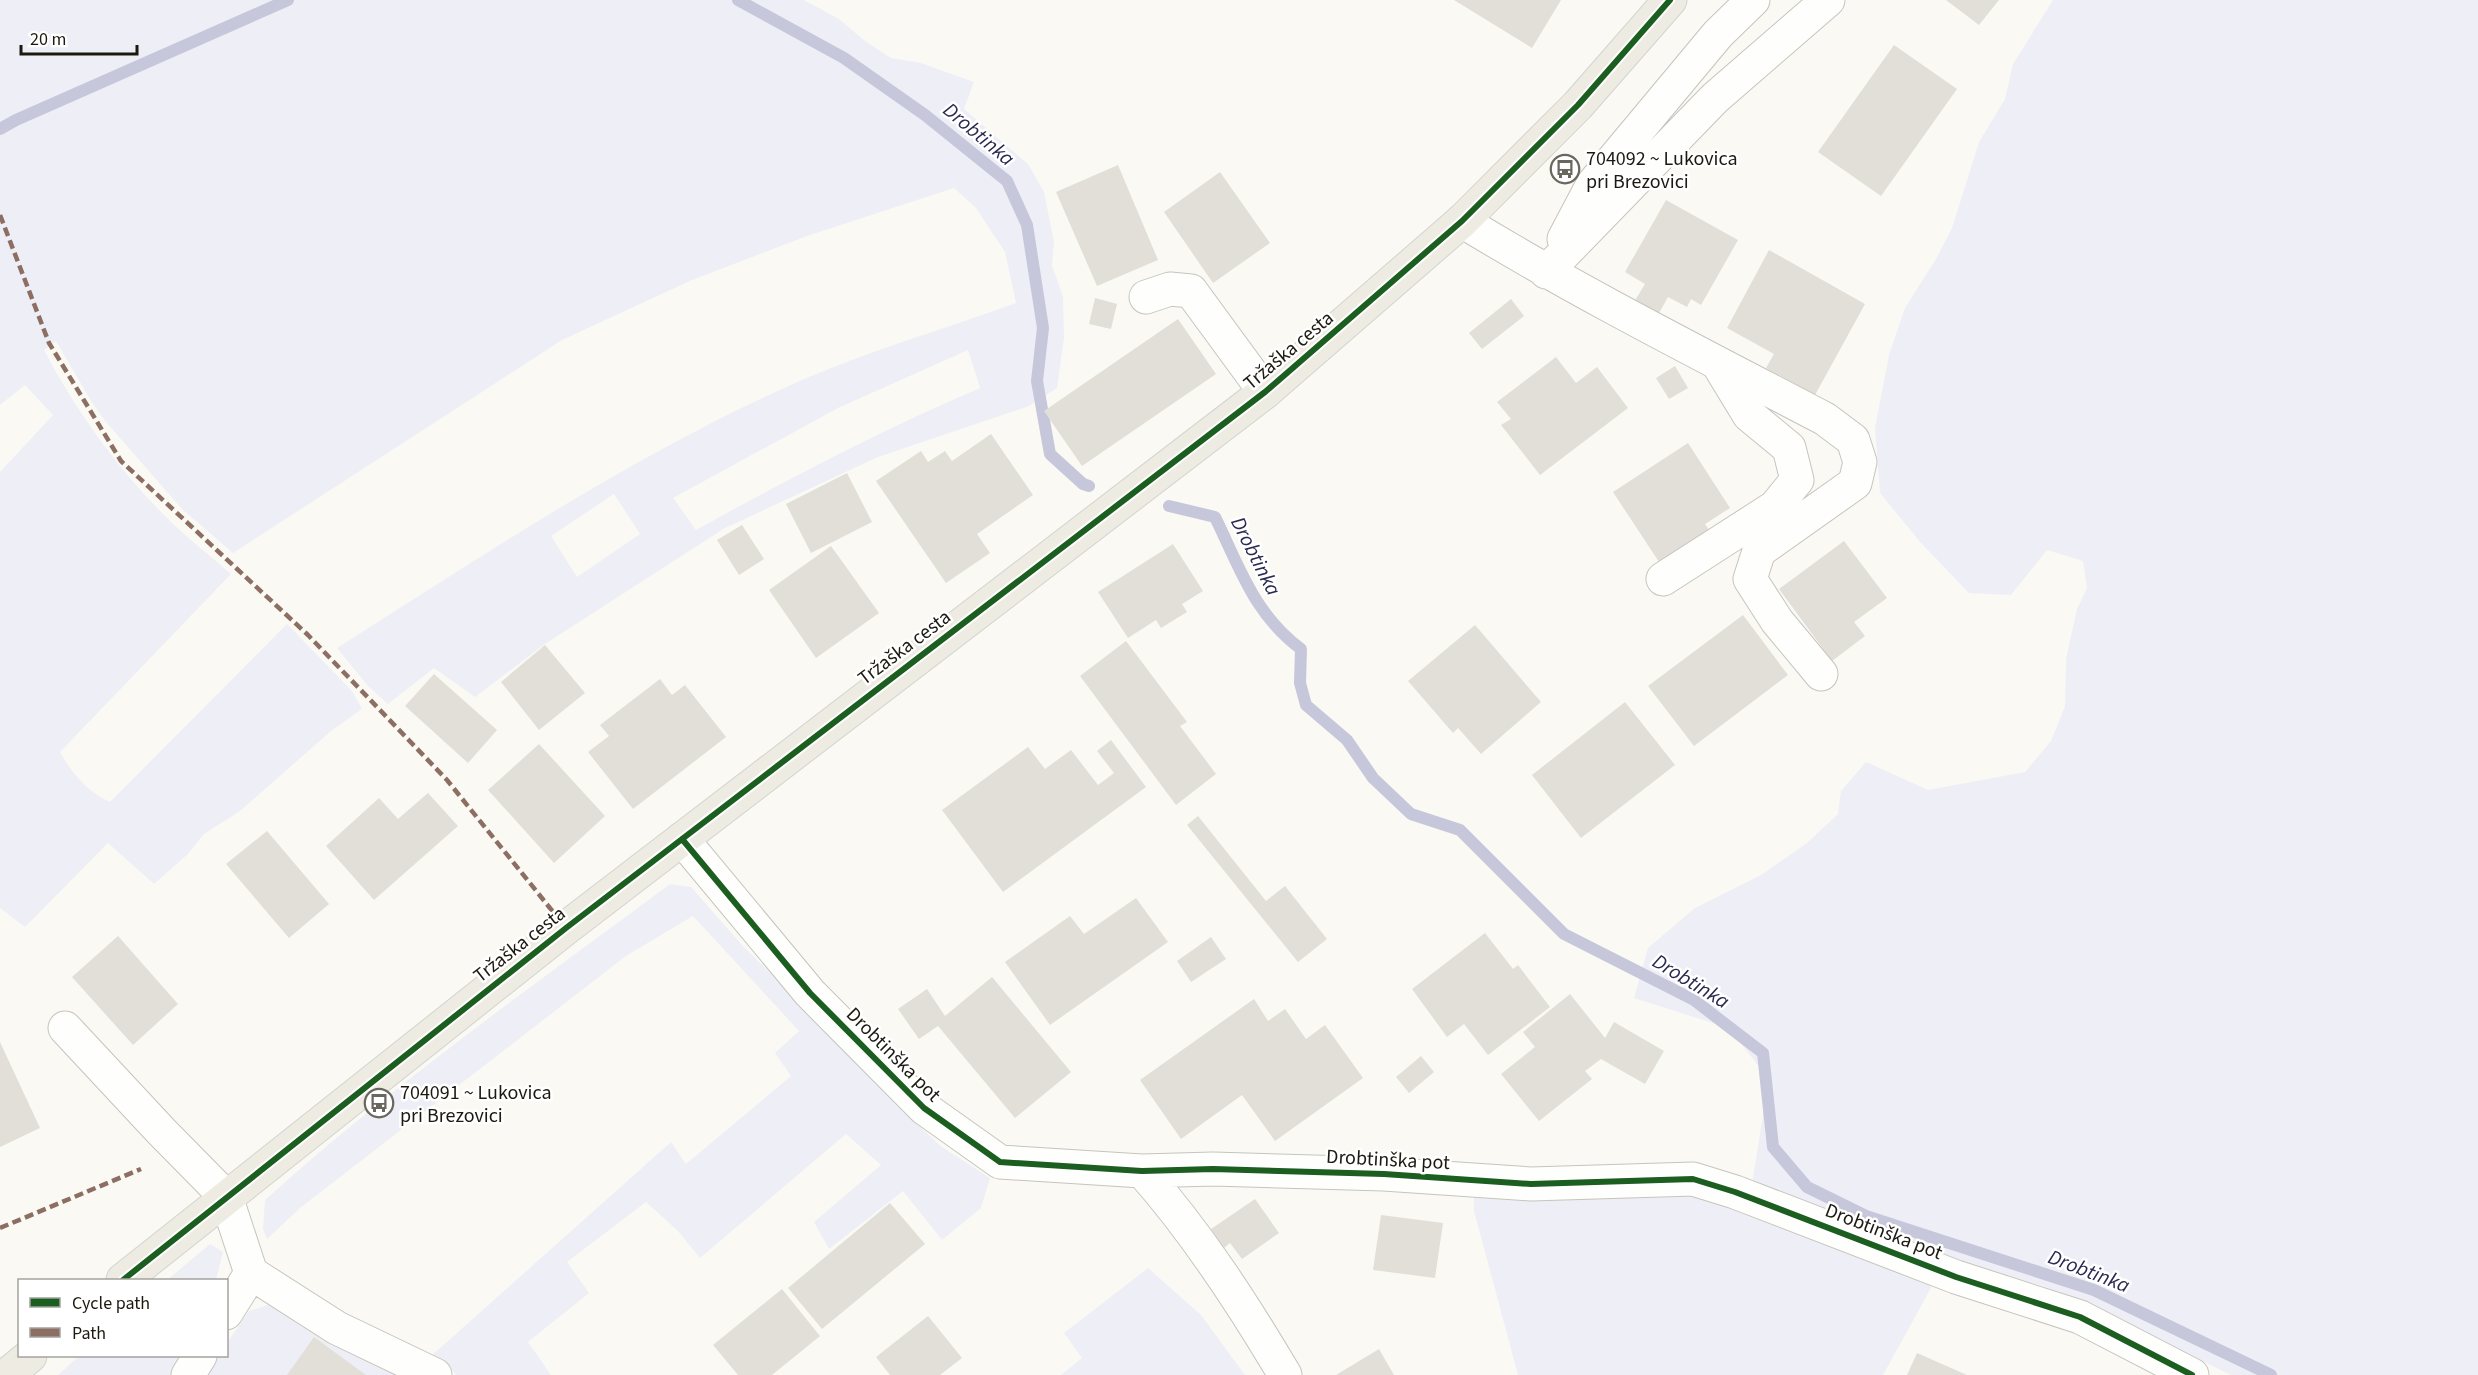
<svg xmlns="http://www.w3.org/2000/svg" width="2478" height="1375" viewBox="0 0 2478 1375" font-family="'Source Sans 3',sans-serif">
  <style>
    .green { fill: #eeeff6; fill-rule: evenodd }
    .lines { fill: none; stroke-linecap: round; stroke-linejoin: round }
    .stream { stroke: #c6c7da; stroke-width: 12 }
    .building { fill: #e1dfd8 }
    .minor-casing { stroke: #c6c4bd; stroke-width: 35 }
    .major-casing { stroke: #d4d3d0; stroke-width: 35 }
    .minor { stroke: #fefefd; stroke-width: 33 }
    .major { stroke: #eeebe2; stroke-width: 33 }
    .quiet { stroke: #8d6e63; stroke-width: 4.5; stroke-dasharray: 9 4.5; stroke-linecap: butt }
    .cycleway-casing { stroke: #fff; stroke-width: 10 }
    .cycleway { stroke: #1b5e20; stroke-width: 6 }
    .labels { text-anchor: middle; stroke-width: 5; stroke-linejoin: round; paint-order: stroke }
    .poi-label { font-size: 20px; fill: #1c1910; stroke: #fff; text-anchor: start }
    .street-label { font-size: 20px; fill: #1c1910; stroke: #fff }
    .water-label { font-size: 21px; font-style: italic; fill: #2a2951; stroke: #fff }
  </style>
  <rect width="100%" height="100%" fill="#faf9f3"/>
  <path class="green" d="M0 0H804L839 19 865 41 891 58 921 63 974 82 964 109 1028 164 1044 192 1054 242 1052 265 1063 297 1064 338 1057 388 1029 406 878 457 725 528 545 644 475 697 434 668 388 704 368 686 337 648C488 552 638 452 802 380 871 350 945 329 1016 303L1005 252 976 208 954 188 807 236 692 280 562 340 233 553 182 509 106 422 91 401 56 341 44 350C77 413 121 473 172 523 191 541 212 557 231 574L60 752C72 773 87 792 110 802L287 624 352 691 362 709 331 731 240 811 204 834 188 854 154 884 108 843 25 927 0 908V472L53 415 25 385 0 405ZM968 350 980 388C882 430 788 479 696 530L673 498 838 408ZM614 494 640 534 577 577 551 536Z
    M2053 0H2478V1375H2231L2096 1309 2043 1286 1939 1257 1752 1184 1763 1115 1764 1073 1739 1041 1722 1026 1634 998 1648 948 1695 908 1761 875 1807 843 1838 814 1841 791 1866 762 1928 790 2025 772 2051 741 2065 706 2066 659 2077 609 2087 588 2083 561 2047 550 2011 595 1969 593 1921 543 1880 493 1875 428 1889 355 1905 308 1936 259 1952 228 1979 142 2005 99 2013 64Z
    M670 884 691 887 742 945 850 1053 896 1105 942 1147 990 1178 981 1208 942 1240 903 1191 829 1249 814 1222 881 1165 846 1134 700 1258 678 1231 646 1202 567 1262 589 1293 528 1342 551 1375H456L451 1369 430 1357 671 1142 686 1164 791 1076 775 1053 799 1031 693 916 626 956 300 1208 267 1239 263 1229 265 1200C392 1085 533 986 670 884Z
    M1697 1192 1924 1272 1931 1288 1883 1375H1518L1474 1211V1197L1523 1201Z
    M210 1244 223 1252 216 1280H167Z
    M1148 1268 1201 1315 1245 1375H1061L1082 1358 1064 1333Z
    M268 1305 402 1375H208L218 1356H226L227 1343 249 1311Z
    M79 1356H183L173 1375H58Z"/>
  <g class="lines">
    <path class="stream" d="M738 0 844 58 925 115 1007 181 1027 225 1043 328 1037 381 1050 454 1083 484 1089 486
      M0 129 16 120 288 0
      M1169 506 1215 517C1240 568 1254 614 1301 649L1300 683 1306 705 1347 740 1373 778 1411 814 1460 830 1564 934 1694 1000 1763 1053 1773 1147 1807 1187 1866 1216 2094 1290 2271 1375"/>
  </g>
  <path class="building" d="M1454 0H1561L1532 48Z
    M1946 0H1999L1979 25Z
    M1894 45 1957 89 1881 196 1818 152Z
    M1118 165 1158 260 1097 286 1056 192Z
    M1220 172 1270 243 1213 283 1164 212Z
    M1666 200 1738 240 1701 305 1691 299 1687 307 1668 297 1658 315 1634 302 1645 284 1625 272Z
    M1769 250 1865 304 1815 395 1766 368 1774 354 1727 328Z
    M1095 298 1117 304 1111 329 1089 324Z
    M1511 299 1524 316 1482 349 1469 333Z
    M1178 319 1216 374 1082 466 1044 411Z
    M1556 357 1576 383 1597 367 1628 408 1540 475 1501 425 1511 419 1497 402Z
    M1675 366 1688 388 1669 399 1656 378Z
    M991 434 1033 495 977 534 990 553 946 583 876 481 921 451 928 462 945 451 952 461Z
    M1688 443 1730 508 1705 524 1713 536 1663 568 1613 492Z
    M847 473 872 522 811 553 786 504Z
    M742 525 764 559 739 575 717 540Z
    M1844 541 1887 598 1854 622 1865 636 1832 661 1779 589Z
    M1173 544 1203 591 1182 604 1187 612 1161 628 1156 620 1128 638 1098 592Z
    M831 546 879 613 816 658 769 590Z
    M1743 615 1788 675 1694 746 1648 686Z
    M1475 625 1541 702 1481 754 1458 728 1453 733 1408 681Z
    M1126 641 1187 722 1180 726 1216 774 1176 805 1080 676Z
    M545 645 585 693 539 730 501 682Z
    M434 674 497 730 468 763 405 706Z
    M660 679 672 695 685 685 726 737 633 809 588 752 609 736 600 725Z
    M1625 702 1675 765 1581 838 1532 775Z
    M1111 740 1146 787 1003 892 942 810 1028 747 1045 769 1071 750 1098 785 1114 773 1097 751Z
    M539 744 605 816 554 863 488 790Z
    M428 793 458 826 374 900 326 846 379 798 398 819Z
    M1198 816 1266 901 1285 886 1327 939 1298 962 1187 825Z
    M267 831 329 904 289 938 226 864Z
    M1136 898 1168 942 1050 1025 1005 962 1070 916 1084 934Z
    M1485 933 1513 969 1518 965 1550 1007 1488 1055 1464 1024 1447 1037 1412 989Z
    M118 936 178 1004 133 1045 72 977Z
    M1211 937 1226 959 1191 982 1177 961Z
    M992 977 1071 1072 1015 1118 938 1026 919 1039 898 1009 927 989 945 1016Z
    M1570 994 1605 1038 1614 1022 1664 1051 1645 1084 1601 1059 1585 1071 1592 1079 1539 1121 1501 1074 1535 1047 1523 1032Z
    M1254 999 1268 1021 1285 1009 1306 1039 1325 1025 1363 1078 1275 1141 1242 1095 1181 1139 1140 1080Z
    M0 1042 40 1128 0 1147Z
    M1421 1056 1434 1072 1409 1093 1396 1077Z
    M1255 1199 1279 1233 1242 1259 1230 1243 1224 1248 1211 1229Z
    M890 1203 925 1244 822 1329 788 1288Z
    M1381 1215 1443 1223 1435 1278 1373 1270Z
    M782 1289 820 1336 772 1375H738L713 1345Z
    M928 1316 962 1358 940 1375H890L876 1357Z
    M314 1337 366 1375H287Z
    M1379 1349 1394 1375H1336Z
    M1917 1353 1967 1375H1907Z"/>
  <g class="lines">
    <g class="minor-casing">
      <path id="minor" d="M1462 221C1580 293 1703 355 1825 419L1853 440 1860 462 1855 483 1759 551 1750 579 1777 621 1821 674
        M1564 239 1593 184 1718 34 1753 0
        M1546 272 1715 98 1828 0
        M1146 297 1170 289 1191 291 1265 392
        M1663 579 1775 507 1797 480 1789 448 1749 415 1718 364
        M682 839 810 993 924 1108 1000 1162 1142 1171 1213 1169 1384 1174 1531 1184 1693 1179 1735 1192 1956 1277 2080 1317 2192 1375
        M65 1028 161 1131 226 1197 251 1273 337 1328 435 1375
        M1142 1171C1197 1233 1243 1304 1285 1375
        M226 1313 251 1273
        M188 1375 200 1356"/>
    </g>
    <g class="major-casing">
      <path id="major" d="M123 1280 566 928 1265 392 1462 221 1578 105 1670 0
        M7 1375 30 1356"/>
    </g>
    <use href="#minor" class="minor"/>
    <use href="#major" class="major"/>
    <path class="quiet" d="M0 215 49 343 121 461 308 635 447 780 566 928
      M0 1228 141 1169"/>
    <g class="cycleway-casing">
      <path id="cycleway" d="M682 839 810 993 924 1108 1000 1162 1142 1171 1213 1169 1384 1174 1531 1184 1693 1179 1735 1192 1956 1277 2080 1317 2192 1375
        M123 1280 566 928 1265 392 1462 221 1578 105 1670 0"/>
    </g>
    <use href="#cycleway" class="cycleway"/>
  </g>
  <defs>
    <g id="bus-ring" transform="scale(1.5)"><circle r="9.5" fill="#fff" stroke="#6a675f" stroke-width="1.5"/><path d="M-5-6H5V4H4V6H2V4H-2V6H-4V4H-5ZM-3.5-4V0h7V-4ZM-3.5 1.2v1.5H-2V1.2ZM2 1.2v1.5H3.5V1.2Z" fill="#6a675f"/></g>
  </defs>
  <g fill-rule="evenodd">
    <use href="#bus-ring" x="1565" y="169"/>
    <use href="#bus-ring" x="379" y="1103"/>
  </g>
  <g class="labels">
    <g class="poi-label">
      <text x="1586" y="165">704092 ~ Lukovica<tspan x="1586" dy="23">pri Brezovici</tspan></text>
      <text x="400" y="1099">704091 ~ Lukovica<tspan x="400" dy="23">pri Brezovici</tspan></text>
    </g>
    <g class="street-label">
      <text transform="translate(1288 350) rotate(-40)" y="7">Tržaška cesta</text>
      <text transform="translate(904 647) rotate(-37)" y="7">Tržaška cesta</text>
      <text transform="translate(519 944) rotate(-38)" y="7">Tržaška cesta</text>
      <text transform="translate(894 1054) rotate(45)" y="7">Drobtinška pot</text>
      <text transform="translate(1388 1159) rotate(3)" y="7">Drobtinška pot</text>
      <text transform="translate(1884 1231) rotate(21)" y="7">Drobtinška pot</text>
    </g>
    <g class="water-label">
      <text transform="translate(979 134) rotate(40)" y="7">Drobtinka</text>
      <text transform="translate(1256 556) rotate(63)" y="7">Drobtinka</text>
      <text transform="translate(1691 981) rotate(31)" y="7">Drobtinka</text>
      <text transform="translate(2089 1271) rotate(21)" y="7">Drobtinka</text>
    </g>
  </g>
  <rect x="18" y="1279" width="210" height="78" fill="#ffffff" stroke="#a4a39f" stroke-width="1.5"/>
  <rect x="30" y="1298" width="30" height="9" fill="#1b5e20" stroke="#a4a39f" stroke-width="1.5"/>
  <text x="72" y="1309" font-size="18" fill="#1c1910">Cycle path</text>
  <rect x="30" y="1328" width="30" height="9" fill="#8d6e63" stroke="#a4a39f" stroke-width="1.5"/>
  <text x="72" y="1339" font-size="18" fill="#1c1910">Path</text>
  <path d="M21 45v9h116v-9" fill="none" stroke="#1c1910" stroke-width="3"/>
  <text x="30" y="45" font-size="18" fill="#1c1910" stroke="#ffffff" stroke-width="4.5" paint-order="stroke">20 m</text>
</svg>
